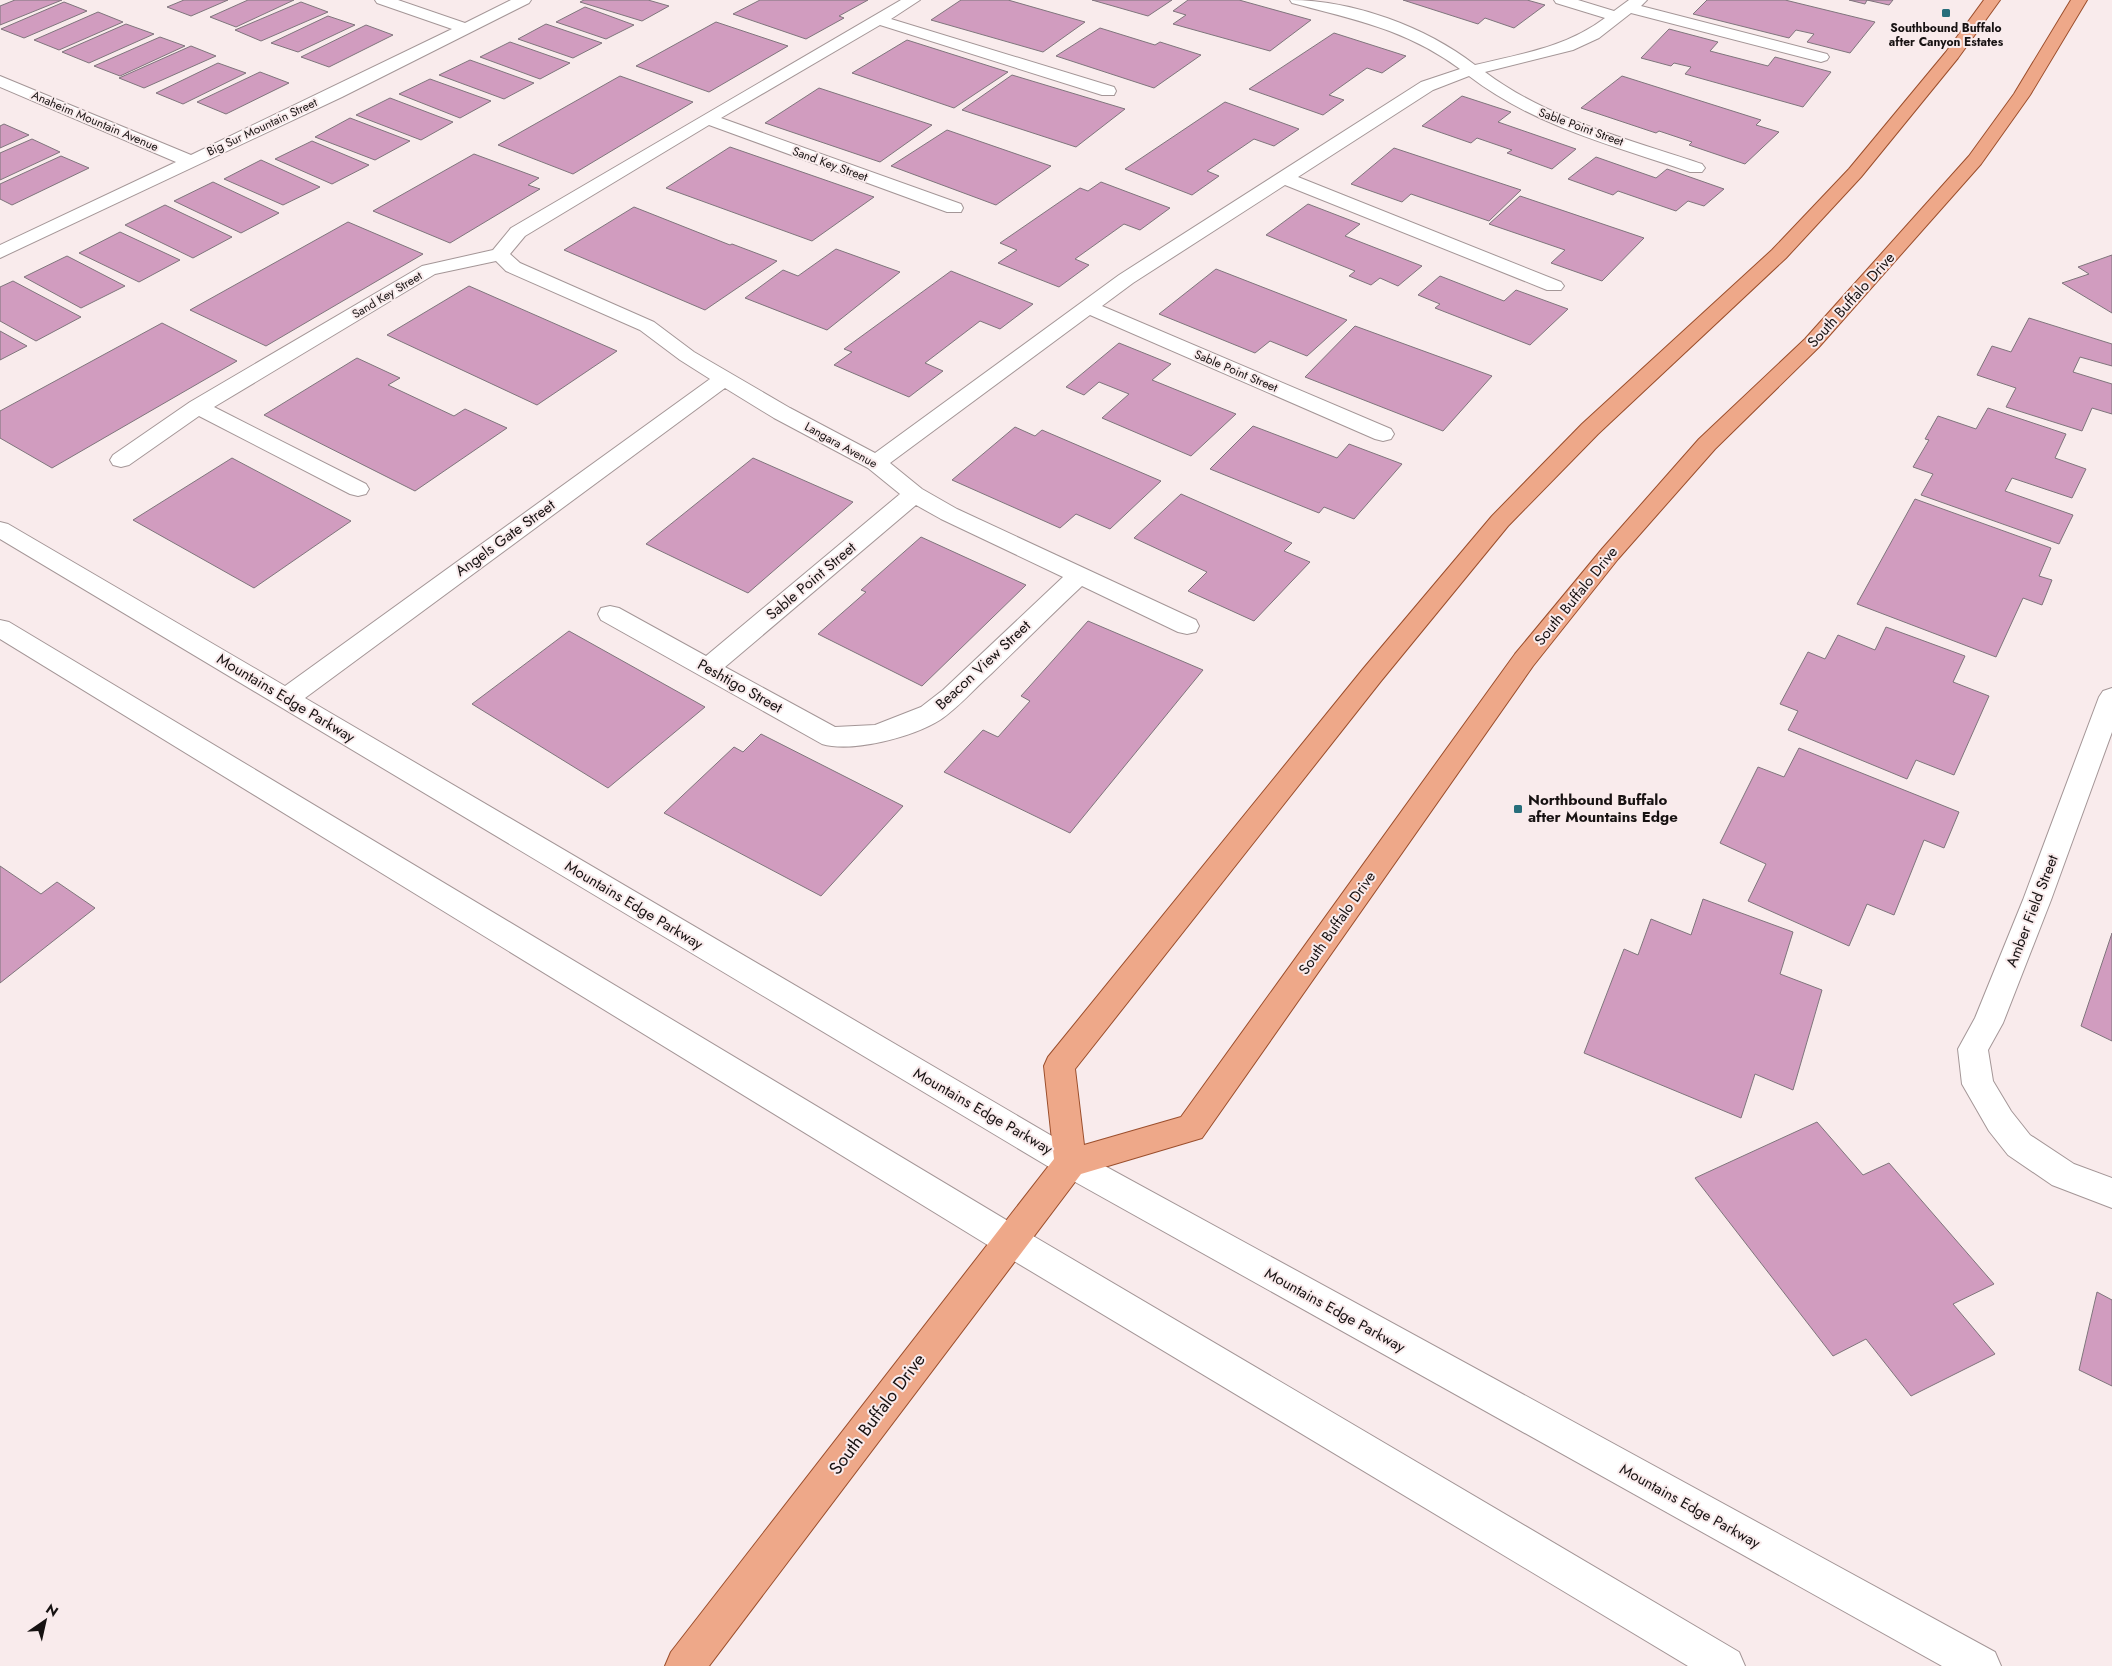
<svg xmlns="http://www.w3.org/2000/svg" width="2112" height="1666" viewBox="0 0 2112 1666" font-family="Jost,sans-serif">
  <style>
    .building { fill: #d19cbf; stroke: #7f757c }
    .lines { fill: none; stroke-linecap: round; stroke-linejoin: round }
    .minor-casing { stroke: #a49697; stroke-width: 2 }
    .major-casing { stroke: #9b4e2c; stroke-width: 2 }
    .minor { fill: #fff; fill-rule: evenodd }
    .major { fill: #eea889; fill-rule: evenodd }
    .poi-dot { fill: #276e7b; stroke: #f9ebec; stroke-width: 2 }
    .labels { text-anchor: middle; stroke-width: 4; stroke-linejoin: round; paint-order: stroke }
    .far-poi-label { font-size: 12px; font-weight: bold; fill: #171212; stroke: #f9ebec }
    .far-street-label { font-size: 12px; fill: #171212; stroke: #f9ebec }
    .street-label { font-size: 15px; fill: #171212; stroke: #f9ebec }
    .poi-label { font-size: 15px; font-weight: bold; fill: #171212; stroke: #f9ebec; text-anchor: start }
    .near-street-label { font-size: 18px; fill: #171212; stroke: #f9ebec }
  </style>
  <rect width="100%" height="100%" fill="#f9ebec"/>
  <path class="building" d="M15 0H62L0 25V6Z
    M184 0H228L191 16 167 7Z
    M248 0H294L236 27 210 17Z
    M584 0H648L669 6 642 21 580 2Z
    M760 0H868L839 16 844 18 806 39 733 14Z
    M961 0H1008L1085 22 1043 52 931 20Z
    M1092 0H1172L1148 16Z
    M1188 0H1239L1311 20 1270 51 1173 24 1186 15 1173 11Z
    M1403 0H1527L1545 5 1514 28 1485 18 1478 24Z
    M1707 0H1785L1875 22 1850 53 1807 42 1814 34 1796 30 1789 38 1693 14Z
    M1849 0H1893L1889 5 1867 0 1865 4Z
    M64 2 87 11 24 38 1 29Z
    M301 2 328 12 261 41 235 30Z
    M585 7 634 25 606 39 556 22Z
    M98 12 123 22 59 50 34 40Z
    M328 16 355 25 298 52 271 43Z
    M716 22 788 46 709 92 636 66Z
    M126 24 154 34 89 63 62 52Z
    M546 24 602 43 573 58 518 39Z
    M366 25 393 35 329 67 301 57Z
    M1100 28 1155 45 1160 42 1201 55 1154 88 1056 56Z
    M1669 29 1718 42 1710 51 1768 66 1775 57 1831 72 1803 107 1685 74 1691 67 1674 63 1671 66 1641 58Z
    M1334 33 1406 56 1382 73 1367 68 1329 95 1344 100 1323 115 1249 89Z
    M160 37 185 46 120 76 94 66Z
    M907 40 1008 72 954 108 852 73Z
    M510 42 570 63 540 79 480 57Z
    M191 46 216 56 144 88 119 78Z
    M470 60 534 83 504 99 439 75Z
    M218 63 246 73 183 104 156 93Z
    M260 72 289 83 226 114 197 102Z
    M1012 75 1125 109 1076 147 962 110Z
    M620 76 693 102 573 174 498 145Z
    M1622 76 1761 120 1756 125 1779 132 1745 164 1689 145 1692 142 1659 131 1656 133 1581 108Z
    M430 79 491 101 460 118 399 94Z
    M819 88 932 125 880 162 765 123Z
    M1462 96 1511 112 1498 122 1576 149 1552 169 1507 153 1512 150 1477 138 1471 143 1422 126Z
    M390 98 453 122 421 140 356 115Z
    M1225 102 1299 129 1274 146 1254 139 1207 171 1219 176 1192 195 1125 169Z
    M350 118 410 141 375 160 315 137Z
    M4 124 29 135 0 148V126Z
    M947 130 1051 166 996 205 891 166Z
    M32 139 60 152 0 180V153Z
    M312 141 369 165 332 184 275 159Z
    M730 147 874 197 812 241 666 188Z
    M1394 148 1521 190 1489 221 1411 194 1402 202 1351 184Z
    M474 154 539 178 528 185 540 189 450 243 373 211Z
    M61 156 89 168 12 205 0 199V184Z
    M1596 157 1656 178 1667 169 1724 189 1704 206 1688 201 1676 211 1618 191 1613 195 1568 179Z
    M261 160 320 187 283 205 224 179Z
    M213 182 279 213 241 233 174 201Z
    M1101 182 1170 208 1140 230 1124 224 1075 259 1089 265 1059 287 998 263 1017 250 1000 243 1080 188 1088 191Z
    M1520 196 1644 238 1602 281 1551 263 1565 250 1489 224Z
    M1308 204 1360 224 1345 236 1422 266 1398 286 1380 278 1371 285 1349 276 1355 271 1266 235Z
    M165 205 232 237 193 258 125 225Z
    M634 207 730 245 732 244 777 261 705 310 564 250Z
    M348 222 423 254 266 346 190 310Z
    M120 232 180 260 139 282 79 253Z
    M836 249 900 272 827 330 745 298 783 270 798 276Z
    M2112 255V313L2062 283 2089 274 2078 267Z
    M67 256 125 286 81 308 24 277Z
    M1216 269 1347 320 1307 356 1270 341 1255 353 1159 314Z
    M951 271 1033 304 1000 329 980 321 925 363 943 371 909 397 834 365 852 352 844 349Z
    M1440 276 1504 301 1516 290 1568 309 1530 345 1435 308 1440 304 1418 295Z
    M13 281 81 317 36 341 0 321V287Z
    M469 286 617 351 537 405 387 335Z
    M2029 318 2112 344V366L2080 357 2073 372 2112 384V414L2092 408 2082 431 2006 407 2016 388 1977 375 1992 346 2011 352Z
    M162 323 237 361 52 468 0 438V411Z
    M1355 326 1492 376 1443 431 1305 377Z
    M0 331 27 346 0 360Z
    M1119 343 1171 364 1152 380 1236 414 1191 456 1102 418 1129 394 1099 382 1084 395 1066 387Z
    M357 358 400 378 388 385 454 416 465 409 507 428 415 491 264 415Z
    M1988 408 2066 434 2055 458 2086 469 2072 498 2012 478 2005 491 2073 515 2059 544 1921 495 1933 474 1913 467 1929 440 1925 439 1938 416 1976 429Z
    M1253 426 1337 458 1349 444 1402 464 1354 519 1324 507 1319 513 1210 469Z
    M1015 427 1035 436 1042 430 1161 481 1110 529 1076 514 1060 528 952 480Z
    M232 458 351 521 254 588 133 520Z
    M753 458 853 502 748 593 646 544Z
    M1181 494 1292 543 1284 551 1310 562 1254 621 1188 591 1207 572 1134 538Z
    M1915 499 2051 548 2039 576 2052 580 2042 605 2023 598 1996 657 1857 604Z
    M921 537 1026 585 922 686 818 634 866 592 861 590Z
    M1088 621 1203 670 1070 833 944 772 983 730 998 737 1030 701 1021 696Z
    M1886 627 1965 656 1953 682 1989 696 1954 775 1916 760 1907 779 1788 730 1798 711 1780 704 1808 652 1825 659 1838 635 1875 650Z
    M569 631 705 707 608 788 472 704Z
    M761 734 903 806 821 896 664 813 734 747 743 752Z
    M1799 748 1959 812 1944 848 1924 840 1894 915 1867 904 1849 946 1748 901 1766 864 1720 843 1758 767 1784 777Z
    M0 866 41 894 57 882 95 908 0 983Z
    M1703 899 1793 932 1780 974 1822 990 1793 1090 1755 1074 1741 1118 1584 1053 1624 949 1638 955 1651 919 1691 935Z
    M2112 933V1041L2081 1026Z
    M1817 1122 1863 1175 1889 1163 1994 1284 1953 1304 1995 1354 1911 1396 1866 1339 1833 1356 1695 1178Z
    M2097 1292 2112 1300V1386L2079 1370Z"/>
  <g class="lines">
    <g class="minor-casing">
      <path id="minor" d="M375 0H398L465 23 511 0H531L529 3 342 97 0 258V245L176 162 0 87V76L191 155 452 29 377 3Z
        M901 0H920L891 19 1114 87 1116 91 1114 95H1102L880 25 721 118 961 204 963 208 961 212H947L709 125 525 236 510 254 520 263 654 322 694 352 790 408 875 453 1119 275 1421 82 1460 69C1406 29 1355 20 1292 3L1290 0C1353 0 1426 27 1475 65 1521 54 1567 47 1605 18L1556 3 1554 0H1578L1614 11 1629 0H1647L1641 6 1827 54 1829 57 1827 60 1821 62 1631 13 1599 38 1573 50 1485 72C1549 120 1628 139 1702 164L1705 168 1702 172H1690C1614 146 1534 126 1469 76L1433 90 1298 177 1561 282 1564 286 1561 290H1547L1285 185 1133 283 1102 306 1391 429 1394 434 1391 439 1383 441 1375 439 1090 315 890 463 922 489 957 509 1196 620 1199 626 1196 632 1187 634 1178 632 1082 586C1051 615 1021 645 991 674 974 689 958 708 940 720 913 737 852 753 822 744L601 620 598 614 601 608 610 606 619 608 706 656 900 494 868 468 774 418 725 388 305 698 1081 1153 1995 1652 2001 1666H1942L1059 1173 0 539V522L8 524 285 686 710 379 680 360 640 330 506 271 496 261 435 274 214 407 366 484 369 489 366 494 358 496 350 494 199 416 129 465 121 467 113 465 110 460 113 455 190 402 422 266 493 250 511 228ZM916 505 941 519 1063 577 943 690 921 707 875 725 835 727 725 667Z
        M0 620 9 622 1023 1230 1739 1652 1745 1666H1688L999 1252 0 639Z
        M2112 688V732L2051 900 2003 1023 1988 1050 1993 1081 2011 1111 2030 1135 2074 1164 2112 1178V1208L2052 1185 2008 1155 1989 1131 1962 1084 1958 1049 1975 1018 2023 900 2099 697 2103 691Z"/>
    </g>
    <g class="major-casing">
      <path id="major" d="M1984 0H2000L1958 58 1861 177 1786 258 1598 434 1508 526 1381 681 1075 1069 1084 1145 1181 1117 1515 654 1602 549 1699 439 1805 339 1969 156 2014 94 2071 0H2087L2030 95 1981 164 1819 347 1715 449 1618 559 1533 666 1202 1138 1081 1174 709 1666H665L671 1652 1054 1159 1044 1066 1048 1057 1363 669 1492 516 1582 424 1772 250 1849 169 1946 52Z"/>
    </g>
    <use href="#minor" class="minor"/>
    <use href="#major" class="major"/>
  </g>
  <g class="poi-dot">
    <rect x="1941" y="8" width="10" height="10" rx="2.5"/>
    <rect x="1513" y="804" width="10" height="10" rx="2.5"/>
  </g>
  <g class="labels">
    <g class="far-poi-label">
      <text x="1946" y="32">Southbound Buffalo<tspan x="1946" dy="14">after Canyon Estates</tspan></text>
    </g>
    <g class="far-street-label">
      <text transform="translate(95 121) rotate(23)" y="4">Anaheim Mountain Avenue</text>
      <text transform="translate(262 127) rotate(-25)" y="4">Big Sur Mountain Street</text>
      <text transform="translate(1581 127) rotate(20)" y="4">Sable Point Street</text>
      <text transform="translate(830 164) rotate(20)" y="4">Sand Key Street</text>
      <text transform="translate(387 295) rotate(-31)" y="4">Sand Key Street</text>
      <text transform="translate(1236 371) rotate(23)" y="4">Sable Point Street</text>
      <text transform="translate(841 445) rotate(29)" y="4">Langara Avenue</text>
    </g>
    <g class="street-label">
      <text transform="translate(1851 300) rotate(-48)" y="5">South Buffalo Drive</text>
      <text transform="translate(505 538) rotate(-36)" y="5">Angels Gate Street</text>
      <text transform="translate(811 581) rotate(-40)" y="5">Sable Point Street</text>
      <text transform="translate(1576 596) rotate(-51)" y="5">South Buffalo Drive</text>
      <text transform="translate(983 665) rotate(-43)" y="5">Beacon View Street</text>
      <text transform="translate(740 686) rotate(29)" y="5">Peshtigo Street</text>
      <text transform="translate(286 698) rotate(31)" y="5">Mountains Edge Parkway</text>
      <text transform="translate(634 905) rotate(31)" y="5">Mountains Edge Parkway</text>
      <text transform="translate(2032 911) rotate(-69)" y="5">Amber Field Street</text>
      <text transform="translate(1337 923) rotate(-55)" y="5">South Buffalo Drive</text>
      <text transform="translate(983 1111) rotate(30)" y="5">Mountains Edge Parkway</text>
      <text transform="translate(1335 1310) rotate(29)" y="5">Mountains Edge Parkway</text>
      <text transform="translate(1690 1506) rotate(29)" y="5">Mountains Edge Parkway</text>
    </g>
    <g class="poi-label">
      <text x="1528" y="805">Northbound Buffalo<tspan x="1528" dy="17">after Mountains Edge</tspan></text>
    </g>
    <g class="near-street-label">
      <text transform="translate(877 1414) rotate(-53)" y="6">South Buffalo Drive</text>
    </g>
  </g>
  <g transform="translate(45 1621) rotate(34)" stroke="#f9ebec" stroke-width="4" paint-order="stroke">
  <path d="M0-4L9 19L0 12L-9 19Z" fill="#171212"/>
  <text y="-8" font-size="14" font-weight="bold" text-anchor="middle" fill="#171212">N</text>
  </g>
</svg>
